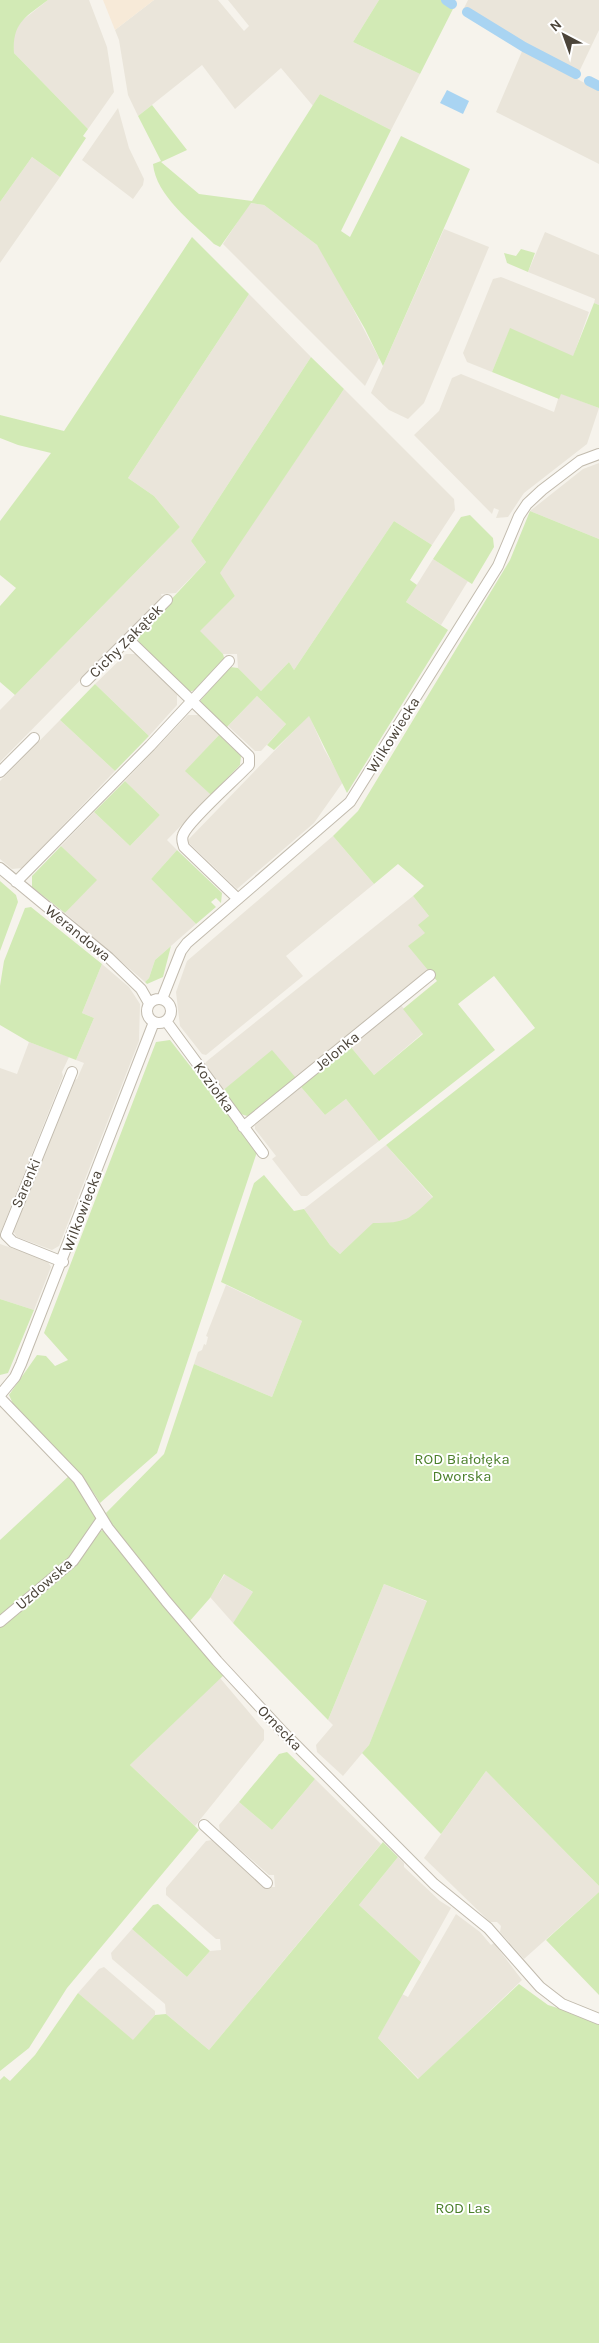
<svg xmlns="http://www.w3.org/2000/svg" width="599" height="2343" viewBox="0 0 599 2343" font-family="Karla,sans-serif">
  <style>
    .residential { fill: #eae5da }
    .commercial { fill: #f7ead8 }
    .green { fill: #d2eab5 }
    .water { fill: #a9d4f2 }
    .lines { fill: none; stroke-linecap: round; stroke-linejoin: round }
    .canal { stroke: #a9d4f2; stroke-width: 10 }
    .minor-casing { stroke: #c2bbae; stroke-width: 12 }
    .minor { stroke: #fff; stroke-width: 10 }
    .labels { text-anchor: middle; stroke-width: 4; stroke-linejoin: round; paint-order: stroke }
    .street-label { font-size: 15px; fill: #4b4439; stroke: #fff }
    .park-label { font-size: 15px; fill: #4a7f2a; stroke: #fff }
  </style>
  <rect width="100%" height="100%" fill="#f6f3ec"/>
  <path class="residential" d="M48 0H89L107 47 114 92 88 129 14 53 13 38 19 23Z
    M154 0H218L244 31 249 26 228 0H379L353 42 420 74 391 130 320 94 313 106 281 68 235 109 202 65 138 116 128 95 119 40 115 30Z
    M468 0H599V30L579 72 525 45 464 8Z
    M523 49 599 91V164L496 112Z
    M118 108 129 148 144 179 143 185 133 199 82 160Z
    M32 157 60 177 0 263V202Z
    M250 203 264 205 317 245 330 265 379 358 365 386 223 244Z
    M444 229 489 247 424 403 408 419 389 410 371 393Z
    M545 232 599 255V305L594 303 595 299 528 272Z
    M501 277 589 312 573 357 510 329 492 372 467 362 463 353 493 279Z
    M249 294 311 357 191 541 206 562 176 593 161 594 162 597 0 762V710L180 527 154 496 128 478Z
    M461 374 554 412 560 393 599 408 587 444 524 493 508 517 496 518 499 510 494 508 492 514 414 435 439 411 452 378Z
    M344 389 454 499 455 510 432 545 394 521 294 670 289 662 261 691 238 668 237 654H223L199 631 235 596 219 573Z
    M599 463V539L530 511 583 469Z
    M433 559 468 581 441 625 406 602Z
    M126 654H136L177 694V705L149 736 95 684Z
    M257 696 286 724 261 751H255L228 726Z
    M188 715H199L219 735 186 771 211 795 167 840 177 850 151 879 196 924 155 960 149 978 145 982 65 913 96 880 61 846 94 812 130 846 160 815 125 781Z
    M309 715 324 749 343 782 314 823 237 889 187 841Z
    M60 720 115 771 22 868 12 869 0 859V781Z
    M333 836 374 884 286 956 303 976 206 1055 202 1054 180 1026 176 992 187 961Z
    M413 896 429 916 425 933 429 970 296 1078 221 1092 202 1067 207 1061Z
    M102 964 129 987 140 1004 139 1041 59 1246 52 1250 17 1237 13 1231 74 1080 77 1079 84 1063 76 1060 94 1018 82 1013Z
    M401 1005 423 1033 374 1075 350 1046Z
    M29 1042 69 1057 62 1072 63 1076 0 1234V1068L17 1074Z
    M301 1087 325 1115 346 1099 379 1141 307 1196H301L272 1159 276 1156 255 1129V1125Z
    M386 1145 433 1198 413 1215 399 1223 373 1224 340 1254 330 1245 304 1209Z
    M0 1244 47 1260 51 1267 34 1310 0 1299Z
    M226 1285 302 1321 272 1397 194 1364 198 1352 202 1350 204 1344 206 1345 208 1337 206 1336Z
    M225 1574 254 1593 233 1623 210 1597Z
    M384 1584 428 1602 369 1745 343 1776 317 1752 316 1745 333 1725 328 1720Z
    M220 1678 264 1730V1740L195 1826 130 1765Z
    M486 1771 599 1886V1892L524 1959 500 1932 501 1926 497 1922H490L424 1858Z
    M315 1779 381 1844 209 2050 166 2014 165 2004 112 1959 111 1953 132 1929 187 1977 210 1951 221 1950 220 1939H216L166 1895V1888L206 1841 212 1840 263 1884V1887H275L274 1875H269L220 1832 219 1825 239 1802 272 1830Z
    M398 1857 404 1863V1867L440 1901 451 1908 421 1962 359 1905Z
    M456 1914 480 1932 491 1945 494 1943 522 1980 419 2079 378 2038 402 1994 408 1997Z
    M104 1967 155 2011V2015L133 2041 78 1993 99 1969Z"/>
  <path class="commercial" d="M103 0H154L115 30Z"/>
  <path class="green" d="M0 0H48C26 17 12 22 14 53L88 129 83 136 86 138 60 177 32 157 0 202Z
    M379 0H451L456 3 420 74 353 42Z
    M464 8 525 45 579 72 577 78 462 13Z
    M320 94 391 130 341 231 350 237 401 136 470 169 383 366 365 329 317 245 264 205 251 203 220 247 214 244C192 222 156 196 153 164L161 161 138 116 152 105 187 150 161 162 199 194 252 201Z
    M192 237 249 294 128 478 154 496 180 527 15 695 0 682V606L16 588 0 575V521L51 453 18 445 0 438V415L64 431Z
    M521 249 535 253 528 272 507 263 504 253 516 256Z
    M594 303 599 305V408L561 394 559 399 492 372 510 328 573 356Z
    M311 357 344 389 220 573 235 596 200 631 223 654 225 661C215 670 201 692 187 692L141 648 138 640 140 633 206 562 191 541Z
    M530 511 599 539V1886L486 1771 441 1834 362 1753 369 1745 427 1601 384 1584 328 1720 233 1623 253 1592 224 1574 210 1598 189 1622 112 1527 106 1513 164 1454 194 1364 272 1397 302 1321 221 1282 254 1183 264 1175 294 1211 304 1209 330 1245 340 1254 373 1223C407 1223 408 1220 433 1197L386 1145 535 1028 494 976 458 1004 495 1050 379 1141 346 1099 325 1115 301 1087 350 1046 374 1075 423 1034 403 1009 437 981 408 946 425 933 418 925 429 916 413 896 424 886 398 864 374 884 333 836 358 811 510 560Z
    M470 515 493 538 494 547 472 584 433 559 461 517Z
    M394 521 432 545 410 580 417 585 406 602 448 630 347 793 309 716 274 750 267 745 286 724 257 696 226 728 200 701 230 667 238 668 261 691 289 662 294 670Z
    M95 684 149 736 115 771 60 720Z
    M219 735 241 756 240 765 211 795 185 771Z
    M125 781 160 815 130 846 94 812Z
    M61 846 97 880 65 913 32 887V876Z
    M177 850 222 893 221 903 216 898 211 902 216 907 196 924 151 879Z
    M0 881 16 895 18 902 0 951Z
    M31 907 102 964 82 1013 94 1018 76 1060 29 1042 0 1025V986L4 961 25 908Z
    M171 946 163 977 147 984 145 982 149 978 155 960Z
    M170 1040 257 1152 157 1453 100 1503C78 1462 24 1435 9 1395L37 1355 46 1356 55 1366 68 1360 44 1333 156 1042Z
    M272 1050 296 1078 249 1116C237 1116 228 1101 221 1092Z
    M0 1299 34 1310 8 1373 0 1375Z
    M70 1475C76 1484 94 1504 96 1514 102 1539 20 1602 0 1619V1540Z
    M106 1530 225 1674 130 1765 199 1830 67 1988 29 2048 0 2071V1627L69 1571 99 1531Z
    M287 1752 315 1779 272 1830 239 1802 279 1754Z
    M383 1842 398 1857 359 1905 421 1962 378 2038 418 2079 519 1984 548 2005 583 2016 599 2025V2343H0V2080L4 2076 10 2081 35 2055 78 1993 133 2040 155 2015 166 2014 209 2050Z
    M599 1892V1995L546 1940Z
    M158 1904 210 1951 187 1977 132 1929 153 1905Z"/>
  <path class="water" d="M447 90 469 101 463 114 440 103Z"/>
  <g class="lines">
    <path class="canal" d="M446 0 452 4
      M467 12 524 47 576 74
      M589 81 599 86"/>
    <g class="minor-casing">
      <path id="minor" d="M129 640 249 756V765C236 779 188 821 183 835 181 840 183 843 184 847L238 899
        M86 681 167 600
        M0 772 34 738
        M0 868 109 958 141 989 149 1003
        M16 882 150 746 229 661
        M147 1011a12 12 0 1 1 24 0a12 12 0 1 1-24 0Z
        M162 999 181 951 187 943 350 802 498 566 519 516 527 504 542 490 580 461 599 454
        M166 1021 263 1153
        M243 1127 430 975
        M63 1262 13 1242 6 1235 72 1072
        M0 1395 15 1377 21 1364 154 1022
        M0 1398 78 1479 108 1528 166 1601 217 1661 283 1732 434 1884 488 1928 540 1987 562 2004 599 2019
        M0 1622 73 1561 102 1519
        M204 1825 267 1883"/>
    </g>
    <use href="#minor" class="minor"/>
  </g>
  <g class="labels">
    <g class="street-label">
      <text transform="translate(126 641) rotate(-45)" y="5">Cichy Zakątek</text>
      <text transform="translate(393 735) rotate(-58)" y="5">Wilkowiecka</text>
      <text transform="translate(78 933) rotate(39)" y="5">Werandowa</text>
      <text transform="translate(337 1051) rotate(-39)" y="5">Jelonka</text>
      <text transform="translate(214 1087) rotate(54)" y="5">Koziołka</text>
      <text transform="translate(26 1183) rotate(-67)" y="5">Sarenki</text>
      <text transform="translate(82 1211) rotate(-69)" y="5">Wilkowiecka</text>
      <text transform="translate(44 1584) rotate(-41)" y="5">Uzdowska</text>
      <text transform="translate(280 1728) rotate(46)" y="5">Ornecka</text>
    </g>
    <g class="park-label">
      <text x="462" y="1464">ROD Białołęka<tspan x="462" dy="17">Dworska</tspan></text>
      <text x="463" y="2213">ROD Las</text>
    </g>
  </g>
  <g transform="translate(564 35) rotate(319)" stroke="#ffffff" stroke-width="4" paint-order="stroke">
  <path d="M0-4L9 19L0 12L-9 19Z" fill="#4b4439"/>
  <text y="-8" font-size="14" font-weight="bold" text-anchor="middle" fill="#4b4439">N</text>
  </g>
</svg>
